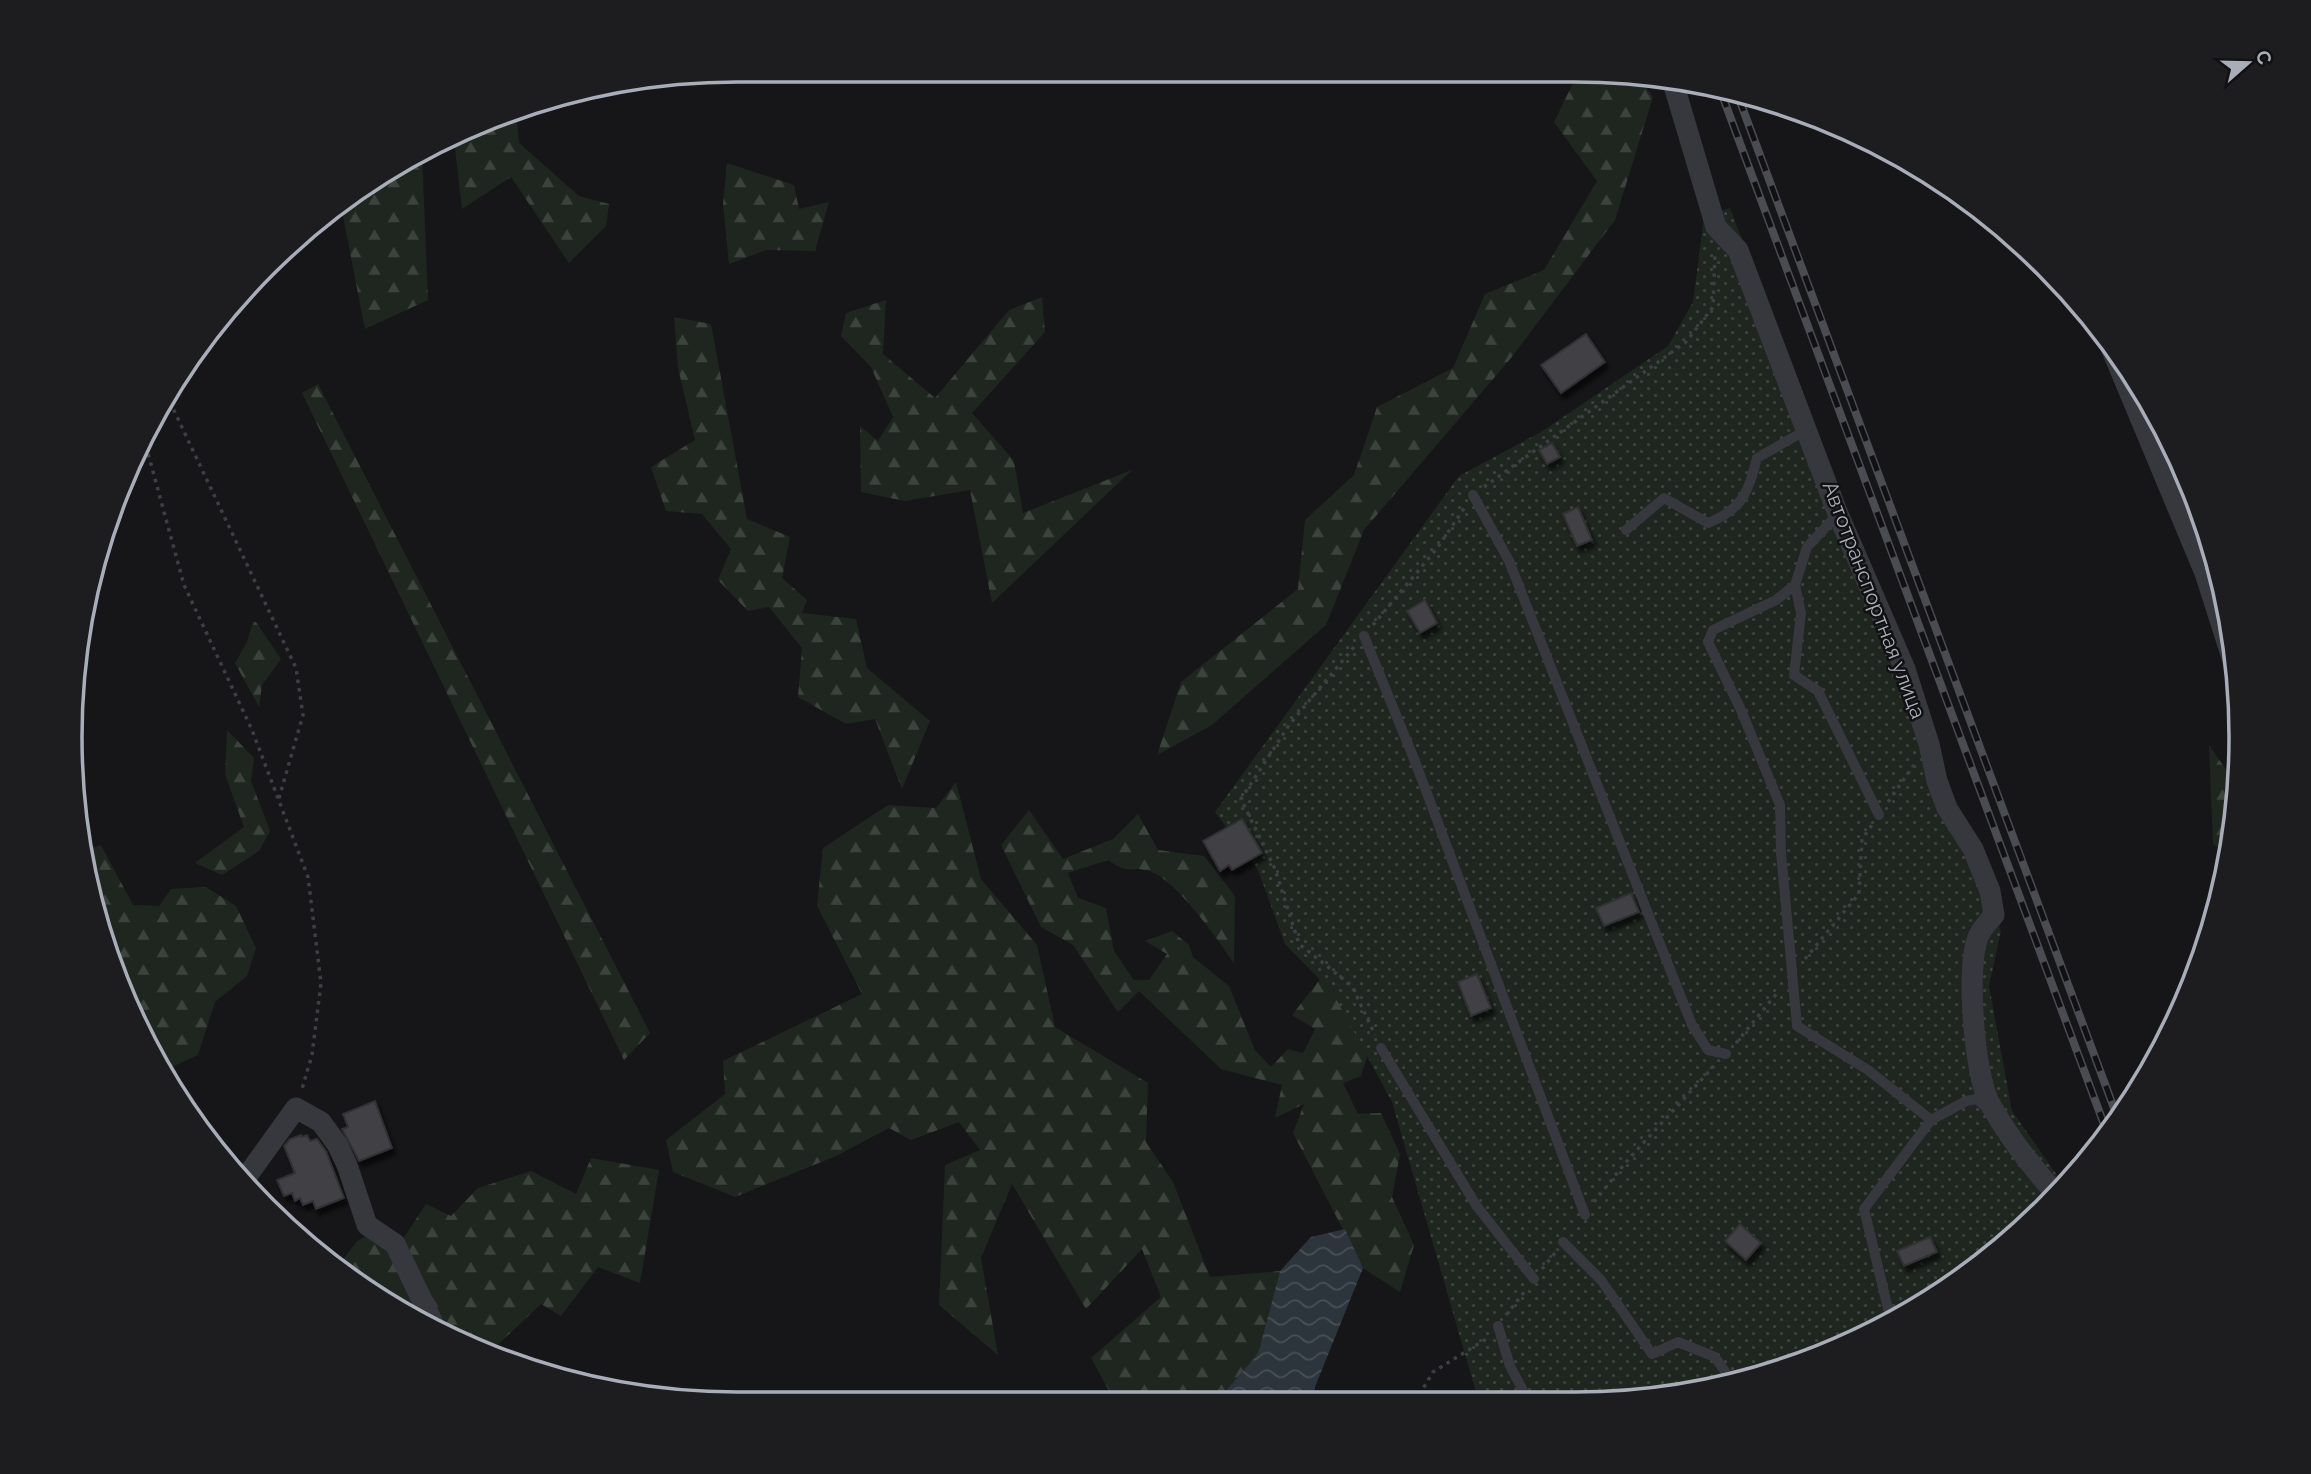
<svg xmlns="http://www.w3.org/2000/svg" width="2311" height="1474" viewBox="0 0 2311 1474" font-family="Raleway,sans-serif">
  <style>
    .forest { fill: url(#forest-firs) }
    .garden { fill: url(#garden-dots) }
    .water { fill: url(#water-waves) }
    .building { fill: #404145; stroke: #303034; stroke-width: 2; filter: url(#shadow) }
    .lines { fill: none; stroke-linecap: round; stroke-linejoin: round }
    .path { stroke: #3d3f44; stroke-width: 3.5; stroke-dasharray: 3.5 5; stroke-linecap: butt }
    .lane { stroke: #37383d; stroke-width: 10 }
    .street { stroke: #37383d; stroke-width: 21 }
    .rail-casing { stroke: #4a4c52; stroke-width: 8 }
    .rail { stroke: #111113; stroke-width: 5; stroke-dasharray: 16; stroke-linecap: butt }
    .labels { text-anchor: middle; stroke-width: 5; stroke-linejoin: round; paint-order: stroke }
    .street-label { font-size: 21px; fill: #a8adb8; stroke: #111113 }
    .rim { fill: none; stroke: #a8adb8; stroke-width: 3.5 }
  </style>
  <defs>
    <pattern id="forest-firs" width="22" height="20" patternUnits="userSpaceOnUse" patternTransform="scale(1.75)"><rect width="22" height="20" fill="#1e261f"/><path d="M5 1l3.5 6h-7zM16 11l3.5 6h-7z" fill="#3c433d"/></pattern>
    <pattern id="garden-dots" width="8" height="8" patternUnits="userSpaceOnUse" patternTransform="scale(1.75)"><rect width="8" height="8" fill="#1e261f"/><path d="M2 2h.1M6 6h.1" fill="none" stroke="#3c433d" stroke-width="1.8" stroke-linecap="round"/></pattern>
    <pattern id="water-waves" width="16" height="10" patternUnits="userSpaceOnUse" patternTransform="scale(1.75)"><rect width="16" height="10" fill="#2c353c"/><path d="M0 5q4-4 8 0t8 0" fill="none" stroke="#485056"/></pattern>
    <filter id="shadow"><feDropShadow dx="3.5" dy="6" stdDeviation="2" flood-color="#0009"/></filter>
  </defs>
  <rect width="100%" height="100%" fill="#161618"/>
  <path class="forest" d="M1577 75 1638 76 1653 97 1615 220 1511 358 1364 530 1326 625 1212 725 1157 755 1181 682 1298 589 1305 520 1354 475 1377 407 1453 368 1485 294 1544 270 1597 181 1554 122Z
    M516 109 519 143 579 196 609 204 606 226 569 263 511 177 462 209 454 139Z
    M422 155 428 300 365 329 341 206 366 183Z
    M727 163 794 185 799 209 829 202 815 251 766 250 729 264 723 204Z
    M1042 297 1045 332 972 413 1014 461 1023 513 1132 470 992 603 970 490 905 501 861 492 860 426 878 441 893 417 871 367 841 336 846 313 886 300 883 354 935 398 1009 310Z
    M674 317 711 324 747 519 790 537 782 578 807 600 802 613 856 619 867 668 930 721 902 789 875 719 846 724 798 697 802 648 769 607 748 611 718 580 731 549 702 514 666 511 651 467 695 440 678 368Z
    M318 384 650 1033 624 1060 302 393Z
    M253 622H256L281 659 262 685 259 707 235 663 247 642Z
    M227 730 254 758 251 781 270 831 259 851 222 875 195 863 244 827 225 774Z
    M2209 745 2238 787 2227 854 2213 844Z
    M956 782 981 879 1037 945 1055 1027 1148 1083 1146 1142 1173 1182 1210 1277 1280 1271 1258 1354 1223 1394 1224 1401 1114 1400 1091 1358 1161 1297 1142 1249 1086 1309 1012 1184 981 1258 998 1355 939 1305 945 1165 980 1150 959 1122 911 1140 889 1128 836 1156 735 1197 673 1172 666 1140 725 1094 723 1061 862 994 817 906 823 848 888 805 936 808Z
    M1029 810 1063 859 1113 839 1138 814 1158 850 1204 856 1235 896 1234 963C1218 940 1176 879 1149 871 1130 865 1130 876 1108 860L1068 873 1078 898 1106 908 1114 951 1134 980H1149L1167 954 1145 941 1172 931 1189 945 1193 957 1229 986 1255 1050 1271 1067 1288 1049 1303 1053 1315 1029 1292 1015 1360 928 1389 989 1361 1076 1343 1083 1358 1114 1381 1113 1400 1154 1392 1197 1414 1245 1400 1292 1363 1268 1293 1133 1304 1104 1275 1118 1282 1085 1221 1069 1139 991 1118 1012 1073 945 1041 927 1001 845Z
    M101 845 133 905 159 906 171 889 206 887 236 906 256 948 247 976 215 1002 198 1055 165 1070 93 910 87 850Z
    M591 1158 659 1170 640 1283 598 1267 561 1316 541 1304 487 1355 439 1328 419 1291 406 1310 336 1269 357 1241 380 1228 395 1251 426 1204 451 1216 478 1188 531 1171 576 1194Z"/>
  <path class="garden" d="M1730 208 1952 793 2001 931 1989 986 2012 1111 2064 1185 2013 1239 1907 1315 1747 1381 1618 1403 1475 1402 1478 1399 1392 1102 1333 993 1285 944 1258 870 1215 812 1459 476 1541 432 1668 346 1693 302 1704 217Z"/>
  <path class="water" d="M1345 1229 1363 1268 1315 1387 1314 1401H1224L1223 1394 1258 1354 1280 1271 1311 1237Z"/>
  <path class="building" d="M1586 334 1605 362 1561 393 1541 365Z
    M1552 443 1560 457 1547 464 1539 450Z
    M1578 507 1592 540 1577 546 1563 514Z
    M1425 600 1437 623 1420 633 1407 611Z
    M1242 819 1262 853 1232 870 1229 865 1220 871 1203 841Z
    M1631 893 1639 912 1604 926 1596 908Z
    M1477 974 1491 1008 1471 1016 1458 982Z
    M375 1101 392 1148 359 1161 342 1129 348 1127 343 1114Z
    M301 1135 302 1137 307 1135 310 1141 317 1139 326 1151 344 1198 316 1209 313 1201 303 1205 300 1198 295 1201 292 1193 284 1196 277 1180 295 1173 284 1146 290 1139Z
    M1740 1224 1761 1243 1746 1260 1725 1241Z
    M1930 1237 1937 1252 1904 1266 1897 1251Z"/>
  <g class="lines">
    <path class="path" d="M170 402 296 668 303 715 279 798
      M146 446 184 585 252 730 308 877 321 983 312 1055 302 1089
      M1484 487 1686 342 1713 307 1715 254
      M1373 625 1438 547 1465 507
      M1354 647 1289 725 1241 799 1275 869 1299 944 1352 986 1375 1035
      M1888 802 1914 765
      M1805 959 1859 894 1862 839 1872 825
      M1736 1043 1778 992
      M1594 1202 1626 1162 1714 1066
      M1542 1269 1555 1253
      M1506 1315 1525 1291
      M1415 1402 1433 1372 1488 1338"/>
    <path class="lane" d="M1473 495 1509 561 1692 1025 1708 1050 1726 1054
      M1838 514 1807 547 1795 585 1801 613 1794 675 1818 691 1879 815
      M1626 530 1664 498 1708 523C1743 509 1748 492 1757 458L1808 429
      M1795 585 1776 600 1713 630 1708 642 1741 710 1780 805 1781 853 1797 1026 1868 1070 1931 1120 1966 1101 1977 1099 1987 1108
      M1364 636 1416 764 1585 1215
      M1381 1048 1476 1205 1534 1279
      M1563 1242 1601 1280 1652 1354 1678 1342 1715 1357 1733 1383
      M1891 1321 1864 1209 1931 1120
      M1498 1326 1510 1366 1529 1402"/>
    <path class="street" d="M1672 79 1716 227 1738 250 1838 514 1905 669 1929 744 1937 781 1947 808 1973 849 1990 891 1994 915C1989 921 1981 929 1978 937 1966 968 1974 1072 1989 1102 2007 1135 2031 1166 2056 1194
      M2109 343 2205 573 2236 670
      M247 1176 296 1108 321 1122 337 1144 347 1165 367 1225 395 1244 434 1325"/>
    <g class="rail-casing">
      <path id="rail" d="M1721 92 2108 1135
        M1738 96 2118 1119"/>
    </g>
    <use href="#rail" class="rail"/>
  </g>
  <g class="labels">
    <g class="street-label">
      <text transform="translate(1874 600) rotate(69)" y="7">Автотранспортная улица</text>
    </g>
  </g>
  <path d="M0 0H2311V1474H0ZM737 82H1574A655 655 0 0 1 2229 737V737A655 655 0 0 1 1574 1392H737A655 655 0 0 1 82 737V737A655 655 0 0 1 737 82Z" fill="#1d1d20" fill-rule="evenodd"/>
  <path class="rim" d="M737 82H1574A655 655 0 0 1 2229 737V737A655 655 0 0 1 1574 1392H737A655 655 0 0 1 82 737V737A655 655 0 0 1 737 82Z"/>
  <g transform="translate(2248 63) rotate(70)" stroke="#111113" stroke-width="5" paint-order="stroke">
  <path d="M0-5L12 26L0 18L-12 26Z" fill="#a8adb8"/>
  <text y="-10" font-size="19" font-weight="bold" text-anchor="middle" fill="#a8adb8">С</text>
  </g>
</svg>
